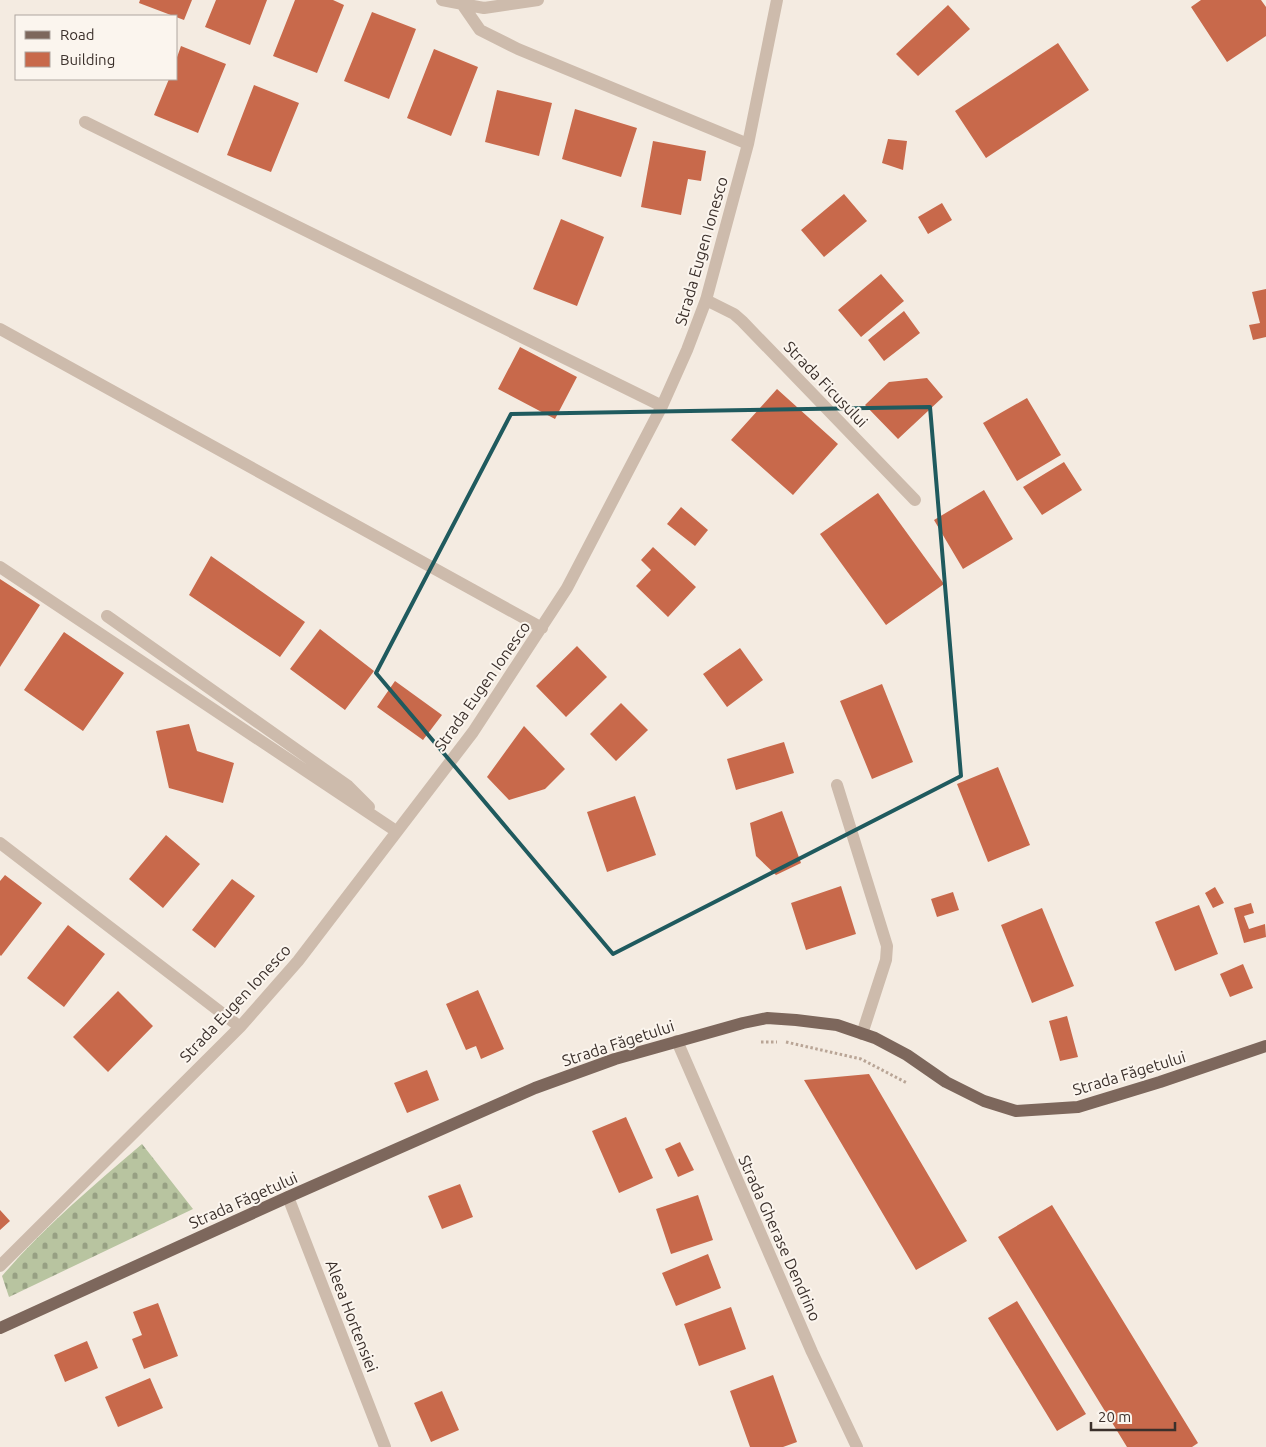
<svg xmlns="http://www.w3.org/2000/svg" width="1266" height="1447" viewBox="0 0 1266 1447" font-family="Ubuntu,sans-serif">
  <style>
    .cemetery { fill: url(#cemetery-stones) }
    .building { fill: #c8694b }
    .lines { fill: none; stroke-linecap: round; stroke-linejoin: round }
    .path { stroke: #b9a596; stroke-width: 3; stroke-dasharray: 2.5 2.5; stroke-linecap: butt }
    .minor { stroke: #cdbbac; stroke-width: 12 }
    .major { stroke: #7d675c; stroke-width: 12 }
    .marked { fill: none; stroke: #1f5a5e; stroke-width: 4; stroke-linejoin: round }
    .labels { text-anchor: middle; stroke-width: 4; stroke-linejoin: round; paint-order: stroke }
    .street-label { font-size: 16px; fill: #3b302b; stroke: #fbf5ee }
  </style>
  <defs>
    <pattern id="cemetery-stones" width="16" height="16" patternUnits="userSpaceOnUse" patternTransform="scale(1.25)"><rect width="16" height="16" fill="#b8c4a0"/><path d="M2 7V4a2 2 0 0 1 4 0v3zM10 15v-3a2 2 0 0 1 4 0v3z" fill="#97a083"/></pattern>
  </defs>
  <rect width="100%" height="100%" fill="#f4ebe1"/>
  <path class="cemetery" d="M142 1144 193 1209 9 1297 2 1276C44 1227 93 1186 142 1144Z"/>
  <path class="building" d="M140 0H192L184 20 139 3Z
    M216 0H267L250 45 205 27Z
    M295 0H333L344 5 317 73 273 56Z
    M1201 0H1261L1266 7V36L1227 62 1191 7Z
    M948 5 970 29 918 76 896 54Z
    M372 12 416 29 389 99 344 81Z
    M1058 43 1089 90 986 158 955 111Z
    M181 46 226 64 198 133 154 115 169 79H176V60Z
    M434 49 478 67 451 136 407 118Z
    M254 85 299 103 271 172 227 155Z
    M497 90 552 103 539 156 485 142Z
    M575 109 637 128 621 177 562 159Z
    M888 139 907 141 903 170 882 163Z
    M653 141 706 151 701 181 688 179 681 215 641 207Z
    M844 194 867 221 824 257 801 230Z
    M942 203 952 220 928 234 918 217Z
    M561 219 604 237 577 306 533 289Z
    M881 274 904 301 861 337 838 310Z
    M1266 289V337L1253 340 1249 325 1260 323 1252 292Z
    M904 311 920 333 884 361 868 340Z
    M520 347 577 377 555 419 498 389Z
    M927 378 943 397 898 439 865 405 889 382Z
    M777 389 838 444 793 495 731 440Z
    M1027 398 1061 455 1017 481 983 423Z
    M1064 462 1082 490 1042 515 1023 487Z
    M984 490 1013 539 963 569 934 520Z
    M878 493 944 584 886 625 820 534Z
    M681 507 708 530 695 546 667 524Z
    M653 547 696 587 668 617 636 586 651 570 641 560Z
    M211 556 305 622 280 657 189 595Z
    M0 579 40 605 0 667Z
    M320 629 374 671 345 710 290 669Z
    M64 632 124 673 83 731 24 690Z
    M577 646 607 677 566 717 536 686Z
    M740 648 763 680 727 707 703 674Z
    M395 681 442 715 423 740 377 707Z
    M882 684 913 762 872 779 840 701Z
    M621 703 648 730 616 761 590 734Z
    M189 724 197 751 234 763 223 803 169 788 156 731Z
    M524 726 565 769 545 789 509 800 487 777Z
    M784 742 794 773 736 790 727 759Z
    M998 767 1030 845 988 862 957 784Z
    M635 796 656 855 607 872 587 812Z
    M782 811 801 863 776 875 756 856 750 823Z
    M166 835 200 864 163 908 129 879Z
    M5 875 42 903 1 956 0 955V881Z
    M232 879 255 896 215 948 192 930Z
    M841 886 856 934 806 950 791 903Z
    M1215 887 1224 903 1213 908 1205 893Z
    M953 892 959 910 937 917 931 899Z
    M1251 903 1254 913 1244 916 1249 929 1265 924 1266 937 1244 943 1234 908Z
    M1199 905 1218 954 1175 971 1155 922Z
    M1042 908 1074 986 1032 1003 1001 925Z
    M68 925 105 954 64 1007 27 978Z
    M1243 964 1253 988 1230 997 1220 974Z
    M478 990 504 1049 481 1059 476 1046 466 1050 446 1004Z
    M118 991 153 1026 108 1072 73 1037Z
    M1067 1016 1078 1057 1060 1061 1049 1021Z
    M427 1070 439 1100 407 1113 394 1083Z
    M869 1074 967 1241 916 1270 804 1080Z
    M626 1117 653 1178 619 1193 592 1131Z
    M680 1142 694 1170 678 1177 665 1149Z
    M460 1184 473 1217 442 1229 428 1196Z
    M698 1195 713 1240 671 1254 656 1209Z
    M1052 1205 1198 1443 1192 1447H1127L998 1237Z
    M0 1210 10 1221 0 1230Z
    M708 1254 721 1288 676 1306 662 1273Z
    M1017 1301 1086 1414 1057 1431 988 1318Z
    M158 1303 178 1356 144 1369 132 1339 142 1335 133 1312Z
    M731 1307 746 1349 699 1366 684 1324Z
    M87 1341 98 1368 65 1382 54 1355Z
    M773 1375 797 1442 783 1447H750L730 1391Z
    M150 1378 163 1408 118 1427 105 1397Z
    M442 1391 459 1430 431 1442 414 1403Z"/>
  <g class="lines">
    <path class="path" d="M761 1042H777
      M786 1042 861 1059 907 1083"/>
    <path class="minor" d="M442 0 484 8 538 0
      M462 4 480 30 518 49 748 144
      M85 122 662 406
      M706 300 734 314 742 321 915 500
      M0 329 542 628
      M0 567 396 831
      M107 616 348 786 369 807
      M837 785 887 946 886 960 862 1034
      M0 843 240 1027
      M677 1041 812 1352 857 1447
      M288 1197 385 1447
      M0 1266 240 1027 298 961 473 732 567 588 662 406 687 350 706 300 748 144 777 0"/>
    <path class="major" d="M0 1328 288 1197 535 1088 615 1059 743 1023 767 1018 796 1020 837 1025 875 1038 907 1055 946 1082 984 1101 1016 1111 1078 1107 1160 1082 1266 1046"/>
  </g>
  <path class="marked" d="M930 407 961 776 613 954 376 673 511 414Z"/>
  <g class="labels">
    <g class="street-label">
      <text transform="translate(701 251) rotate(-74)" y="6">Strada Eugen Ionesco</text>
      <text transform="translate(826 384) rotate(46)" y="6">Strada Ficusului</text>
      <text transform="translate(482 686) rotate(-55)" y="6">Strada Eugen Ionesco</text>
      <text transform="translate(235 1003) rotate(-47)" y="6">Strada Eugen Ionesco</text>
      <text transform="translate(618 1043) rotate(-18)" y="6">Strada Făgetului</text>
      <text transform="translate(1129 1073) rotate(-17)" y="6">Strada Făgetului</text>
      <text transform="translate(243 1200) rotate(-24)" y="6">Strada Făgetului</text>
      <text transform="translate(780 1238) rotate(66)" y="6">Strada Gherase Dendrino</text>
      <text transform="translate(352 1316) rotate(69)" y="6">Aleea Hortensiei</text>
    </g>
  </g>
  <rect x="15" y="15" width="162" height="65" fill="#fbf5ee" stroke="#aea6a0"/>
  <rect x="25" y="31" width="25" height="8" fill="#7d675c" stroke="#aea6a0"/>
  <text x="60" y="40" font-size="15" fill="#3b302b">Road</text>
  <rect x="25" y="52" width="25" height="15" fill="#c8694b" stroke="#aea6a0"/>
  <text x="60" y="65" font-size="15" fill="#3b302b">Building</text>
  <path d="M1091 1422v8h84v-8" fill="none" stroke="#3b302b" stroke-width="2.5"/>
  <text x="1098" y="1422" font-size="15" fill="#3b302b" stroke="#fbf5ee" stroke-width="4" paint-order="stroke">20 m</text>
</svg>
